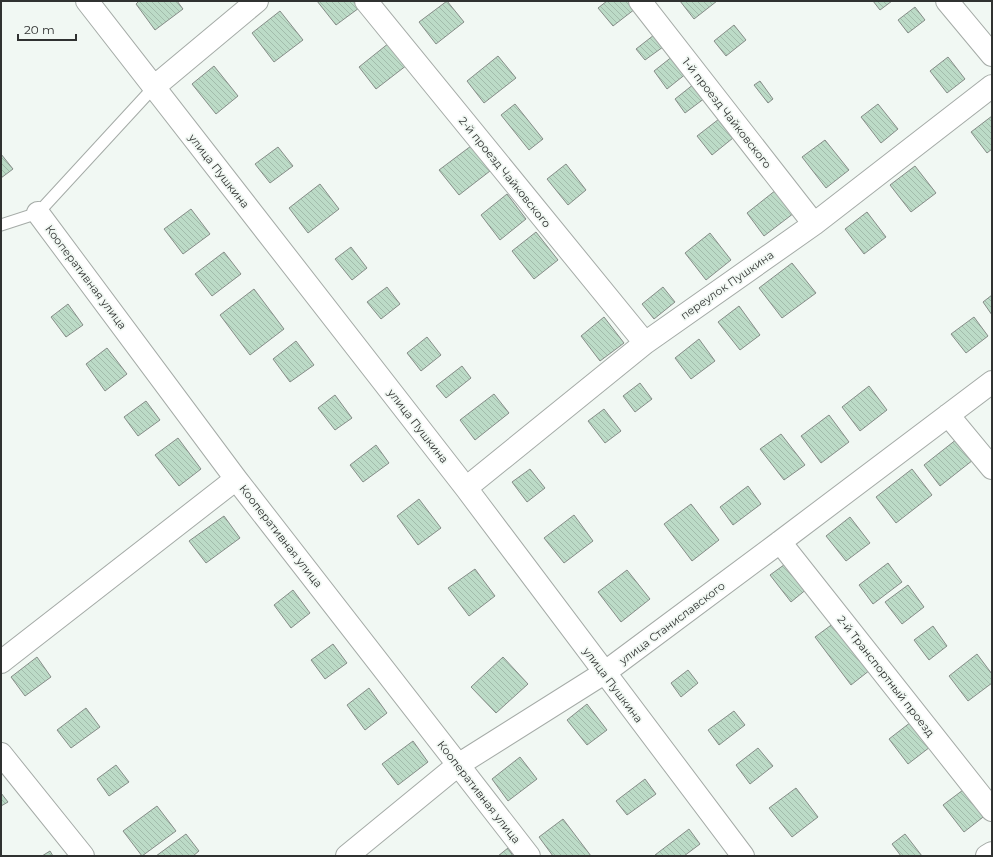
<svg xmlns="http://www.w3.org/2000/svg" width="993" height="857" viewBox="0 0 993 857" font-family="Montserrat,sans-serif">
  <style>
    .building { fill: url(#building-back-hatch); stroke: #868d88 }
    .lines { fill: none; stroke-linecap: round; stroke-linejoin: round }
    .service-casing { stroke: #a5aba7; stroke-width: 13 }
    .minor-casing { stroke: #a5aba7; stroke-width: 24 }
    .service { stroke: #fff; stroke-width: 11 }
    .minor { stroke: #fff; stroke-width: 22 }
    .labels { text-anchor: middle; stroke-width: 3.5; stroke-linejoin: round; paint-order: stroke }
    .street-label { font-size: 11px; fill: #303231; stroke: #f1f8f3 }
  </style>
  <defs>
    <pattern id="building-back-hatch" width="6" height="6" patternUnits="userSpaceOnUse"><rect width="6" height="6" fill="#bcdbc7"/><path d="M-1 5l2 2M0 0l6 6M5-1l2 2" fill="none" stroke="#a2bcab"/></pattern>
  </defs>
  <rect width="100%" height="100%" fill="#f1f8f3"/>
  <path class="building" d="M139 1H177L183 9 155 30 136 4Z
    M317 1H353L359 8 336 25Z
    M447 1 464 22 436 44 419 22Z
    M607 1H629L635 9 613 26 598 8Z
    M680 1H717L694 19Z
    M873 1H892L880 10Z
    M915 7 925 20 908 33 898 20Z
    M280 11 303 40 274 62 252 33Z
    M734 25 746 40 726 56 714 41Z
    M654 35 663 47 645 60 636 49Z
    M389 43 407 65 376 89 359 67Z
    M498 56 516 78 484 103 467 81Z
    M673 56 687 73 667 89 654 71Z
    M948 57 965 79 947 93 930 71Z
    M214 66 238 96 216 114 192 84Z
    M760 81 773 99 768 103 754 85Z
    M694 84 705 98 685 113 675 99Z
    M515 104 543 139 529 150 501 115Z
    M878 104 898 129 881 143 861 117Z
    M992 116V149L987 153 971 132Z
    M719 119 733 138 712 155 697 136Z
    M825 140 849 170 826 188 802 157Z
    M471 146 490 171 459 195 439 170Z
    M278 147 293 166 270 183 255 164Z
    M1 154 13 169 1 178Z
    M566 164 586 190 568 205 547 179Z
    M915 166 936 193 911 212 890 185Z
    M320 184 339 209 308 233 289 208Z
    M776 190 794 213 764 236 747 213Z
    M507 194 526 219 500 240 481 215Z
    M191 209 210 234 183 254 164 229Z
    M867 212 886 237 864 254 845 229Z
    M536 232 558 260 534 279 512 251Z
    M710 233 731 260 706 280 685 253Z
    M351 247 367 268 352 280 335 259Z
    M224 252 241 274 212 296 195 274Z
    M792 263 816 293 782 318 759 288Z
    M387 287 400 304 381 319 367 302Z
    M663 287 675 302 654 319 642 304Z
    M254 289 284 329 250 355 220 315Z
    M992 295V315L983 302Z
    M68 304 83 325 66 337 51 317Z
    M739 306 760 335 740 350 718 322Z
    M604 317 624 343 600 361 581 336Z
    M974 317 988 336 966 353 951 334Z
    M427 337 441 355 421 371 407 353Z
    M699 339 715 361 691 379 675 358Z
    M296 341 314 365 290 382 273 359Z
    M107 348 127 374 105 391 86 364Z
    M462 366 471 378 446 398 436 386Z
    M640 383 652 399 635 412 623 396Z
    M869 386 887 410 860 431 842 407Z
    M494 394 509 413 475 440 460 420Z
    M335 395 352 418 335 430 318 408Z
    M146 401 160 420 138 436 124 417Z
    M604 409 621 431 605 443 588 421Z
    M829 415 849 442 821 463 801 436Z
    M781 434 805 465 784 480 760 449Z
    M178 438 201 469 179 486 155 455Z
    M957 439 973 460 940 486 924 465Z
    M376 445 389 463 363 482 350 465Z
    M530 469 545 488 527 502 512 482Z
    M912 469 932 495 896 523 876 497Z
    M748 486 761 504 733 525 720 507Z
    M419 499 441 528 418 545 397 516Z
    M691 504 719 540 692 561 664 524Z
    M574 515 593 541 564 563 544 538Z
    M224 516 240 538 206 563 189 541Z
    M850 517 870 543 846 561 826 536Z
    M788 562 808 588 791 602 770 575Z
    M888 563 902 582 873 604 859 585Z
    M475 569 495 596 469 616 448 588Z
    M627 570 650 599 621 622 598 592Z
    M908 585 924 607 902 624 885 602Z
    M293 590 310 613 291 628 274 605Z
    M834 623 870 670 851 685 815 637Z
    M933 626 947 646 929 660 914 640Z
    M333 644 347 663 325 679 311 660Z
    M977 654 992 674V683L968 701 949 676Z
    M37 657 51 677 25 696 11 677Z
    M503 657 528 684 496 713 471 687Z
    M688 670 698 683 681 697 671 683Z
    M369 688 387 713 365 730 347 705Z
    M587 704 607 730 587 745 567 720Z
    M86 708 100 727 71 748 57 730Z
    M734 711 745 725 719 745 708 730Z
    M911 722 930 747 908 764 889 739Z
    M413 741 428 762 398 785 382 764Z
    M758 748 773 766 750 784 736 765Z
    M520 757 537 779 508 801 492 779Z
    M116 765 129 782 109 796 97 779Z
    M645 779 656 794 627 815 616 801Z
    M967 787 987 814 964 832 943 805Z
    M796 788 818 817 792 837 769 808Z
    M1 793 8 802 1 806Z
    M157 806 176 831 142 856 123 831Z
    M563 819 591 856H553L539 837Z
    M689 829 700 844 684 856H656L655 855Z
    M186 834 199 851 193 856H156Z
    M905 834 922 856H901L892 844Z
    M508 848 513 856H498Z
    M50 851 53 856H42Z"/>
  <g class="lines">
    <g class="service-casing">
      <path id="service" d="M1 225 38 213 154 87"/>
    </g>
    <g class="minor-casing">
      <path id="minor" d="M87 1 466 488 743 856
        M366 1 645 343
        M640 1 814 224
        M947 1 992 55
        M154 87 257 1
        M38 213 236 479 529 856
        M948 415 992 468
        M466 488 645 343 814 224 992 86
        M780 542 992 810
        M1 662 236 479
        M1 754 83 856
        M347 856 458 765 604 673 780 542 992 382
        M987 856 992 853"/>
    </g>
    <use href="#service" class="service"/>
    <use href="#minor" class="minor"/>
  </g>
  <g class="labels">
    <g class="street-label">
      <text transform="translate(727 113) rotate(52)" y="4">1-й проезд Чайковского</text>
      <text transform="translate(219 171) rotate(52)" y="4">улица Пушкина</text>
      <text transform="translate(505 172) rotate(51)" y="4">2-й проезд Чайковского</text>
      <text transform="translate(86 277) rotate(53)" y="4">Кооперативная улица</text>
      <text transform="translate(727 285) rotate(-35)" y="4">переулок Пушкина</text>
      <text transform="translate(418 426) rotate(52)" y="4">улица Пушкина</text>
      <text transform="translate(281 536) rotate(52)" y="4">Кооперативная улица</text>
      <text transform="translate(672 623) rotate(-37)" y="4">улица Станиславского</text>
      <text transform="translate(886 676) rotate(52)" y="4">2-й Транспортный проезд</text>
      <text transform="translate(613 685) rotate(53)" y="4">улица Пушкина</text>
      <text transform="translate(479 792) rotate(52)" y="4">Кооперативная улица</text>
    </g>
  </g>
  <rect width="993" height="857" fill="none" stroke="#303231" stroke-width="4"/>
  <path d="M18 34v6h58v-6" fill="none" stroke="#303231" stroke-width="2"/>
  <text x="24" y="34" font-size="12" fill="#303231" stroke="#f1f8f3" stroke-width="3" paint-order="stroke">20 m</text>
</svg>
